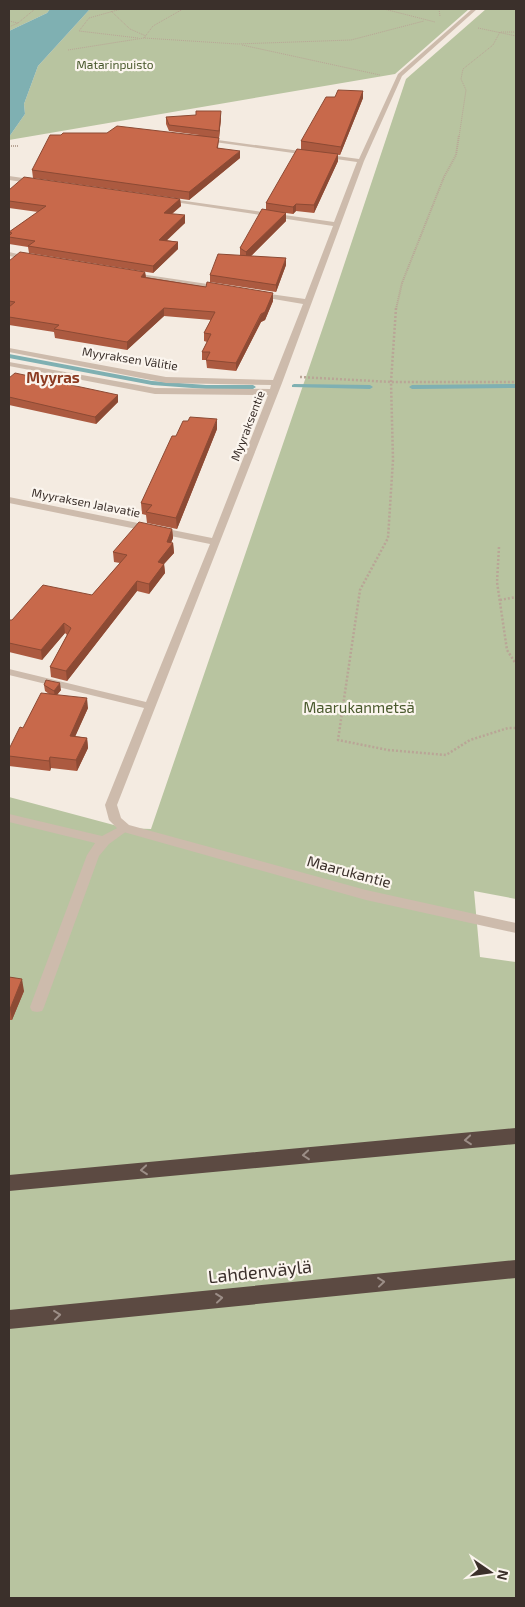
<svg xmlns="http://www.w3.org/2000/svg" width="525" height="1607" viewBox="0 0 525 1607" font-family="'Exo 2',sans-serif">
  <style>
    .green { fill: #b8c4a0 }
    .water { fill: #7fb0b2 }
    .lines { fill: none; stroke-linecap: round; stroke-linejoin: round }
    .stream { fill: #7fb0b2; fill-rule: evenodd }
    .path-far2 { stroke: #b9a596; stroke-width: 1; stroke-dasharray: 1 1; stroke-linecap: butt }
    .path-far1 { stroke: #b9a596; stroke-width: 2; stroke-dasharray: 1 1; stroke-linecap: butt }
    .path { stroke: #b9a596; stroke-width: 2.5; stroke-dasharray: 2 2; stroke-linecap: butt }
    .service { fill: #cdbbac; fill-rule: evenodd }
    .minor { fill: #cdbbac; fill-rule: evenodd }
    .motorway { fill: #5c4a42; fill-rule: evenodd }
    .wall { fill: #ac5a40 }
    .shaded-wall { fill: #8c4a34 }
    .building { fill: #c8694b; stroke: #8c4a34 }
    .oneway { stroke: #9c8e87 }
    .labels { text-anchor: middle; stroke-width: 4.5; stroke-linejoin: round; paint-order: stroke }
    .far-park-label { font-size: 12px; fill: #4a5a2e; stroke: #fbf5ee }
    .far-street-label { font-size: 12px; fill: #3b302b; stroke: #fbf5ee }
    .far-quarter-label { font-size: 15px; font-weight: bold; fill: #8c3b22; stroke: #fbf5ee }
    .park-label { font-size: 15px; fill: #4a5a2e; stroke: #fbf5ee }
    .street-label { font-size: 15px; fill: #3b302b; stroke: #fbf5ee }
    .near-street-label { font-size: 18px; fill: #3b302b; stroke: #fbf5ee }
  </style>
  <rect width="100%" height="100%" fill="#f4ebe1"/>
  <path class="green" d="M9 9H50L47 13 9 31Z
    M90 9H469L395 74 9 140V137L25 114 24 104 38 66Z
    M486 9H516V899L474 891 480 957 516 962V1598H9V797L125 828 151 829 333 298 406 79Z"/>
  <path class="water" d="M50 9H90L38 66 24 104 25 114 9 137V31L47 13Z"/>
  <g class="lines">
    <path class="stream" d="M9 354 152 381 206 385H253L256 387 253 389H206L152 385 9 358Z
      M294 384 370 385 373 387 370 389 292 387V385Z
      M516 384V388L412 389 409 387 412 385Z"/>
    <path class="path-far2" d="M121 9 89 18 79 31 138 38
      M384 9 435 22
      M439 9 440 16
      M111 11 130 29 146 36
      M9 21 18 23
      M9 27 18 23 35 9
      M478 28 516 36
      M144 38 153 26 183 9
      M242 45 380 75
      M68 50 144 38 237 44 351 40 424 21
      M459 137 466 90 461 79 463 69 493 45 500 32H516"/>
    <path class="path-far1" d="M9 146H19
      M396 309 402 283 444 177 456 155 459 135"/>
    <path class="path" d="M396 308 391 382 393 460 388 538 360 590 338 740 388 750 446 755 470 740 508 728H516
      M300 377 391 382H516
      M499 547 497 582 507 650 516 664
      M500 600 516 597"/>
    <path class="service" d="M9 814 102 836 125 824 131 828 109 844 99 856 44 1007 42 1011 37 1012 32 1011 30 1007 87 855 95 843 9 822Z"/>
    <path class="minor" d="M472 9H477L402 76 364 161 282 383 117 805 121 818 129 825 366 890 516 923V933L366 900 120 831 109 820 105 805 144 708 9 675V669L146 702 210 544 9 503V497L212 538 268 395 155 394 9 366V362L155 388 270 389 271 385 166 383 9 352V348L166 377 273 380 303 304 256 296 252 294 256 292 305 299 333 226 161 200 164 198 334 222 357 162 200 140 203 138 359 159 398 74Z
      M9 176 37 180 40 182 37 184 9 180Z
      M9 252 35 258 31 260 9 256Z
      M127 272 221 286 225 288 221 290 130 276 126 274Z"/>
    <path class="motorway" d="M516 1128V1144L9 1191V1175Z
      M516 1260V1278L9 1329V1310Z"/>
  </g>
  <path class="wall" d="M363 91V98L340 155 301 149 338 154V161L314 213 296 211 293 214 286 213V221L251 256 286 265 276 292 210 282V275L240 255V248L266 210V203L301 149V141L335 97Z
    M166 117 221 118 218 148 240 158 189 200 33 178 32 170 61 135 107 133 199 135 169 131 166 124Z
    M9 190 180 199 181 206 172 214 185 223 166 240 178 242V249L153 273 29 253 28 247 9 244V232L38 212 9 208Z
    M9 261 145 272 146 277 206 287 273 293V301L265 320 261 322 236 371 207 368 206 360H202V352L207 342 204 341V333L211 320 164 316 127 350 55 338 54 332 9 325Z
    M9 378 118 395V402L96 424 9 405Z
    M217 429 177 529 147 523 146 515 142 514 141 503 176 436Z
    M172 529 173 538 171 543H173L174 553 164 564 165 573 149 594 137 591 67 681 51 677 50 667 67 635 65 633 42 660 9 652V620H12L92 595 120 563 114 562 113 552Z
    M44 685 61 690 57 695 88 708 75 736 87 738 88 748 77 771 51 768 50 771 9 766V749L49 694 45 691Z
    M9 977 24 991 12 1020H9Z"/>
  <path class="shaded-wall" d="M363 91V98L340 155 341 147Z
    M221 111V118L219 138V131Z
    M240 151V158L189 200V192Z
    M338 154V161L314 213V205Z
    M180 199 181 206 164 220V213Z
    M296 204V211L293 214V207Z
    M286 213V221L246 261V252Z
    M185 215V223L160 247 159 240Z
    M178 242V249L153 273V266Z
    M286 258V265L276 292V285Z
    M145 272 146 280 141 277Z
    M273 293V301L265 320 261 322 236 371V363Z
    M164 308V316L127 350V342Z
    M118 395V402L96 424 95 417Z
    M217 419V429L177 529 176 518Z
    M172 529 173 538 168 550 173 543 174 553 164 564 165 573 149 594V584Z
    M137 581V591L67 681 66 671Z
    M64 623 65 633 42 660 41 650Z
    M60 683 61 690 55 697 54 691Z
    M87 698 88 708 71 746 70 736Z
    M87 738 88 748 77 771 76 760Z
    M50 757 51 768 50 771 49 761Z
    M22 979 24 991 12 1020 10 1009Z"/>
  <path class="building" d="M338 90 363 91 341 147 301 141 326 97H335Z
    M196 111H221L219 131 169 125 166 117 196 115Z
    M117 126 219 138 217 148 240 151 189 192 32 170 50 135H61L63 133H107Z
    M297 149 338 154 314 205 296 204 293 207 266 203Z
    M24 177 180 199 164 213 185 215 159 240 178 242 153 266 28 246 35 241 9 237V236L12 233 9 232 46 206 9 201V190Z
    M262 209 286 213 246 252 240 248Z
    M20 252 145 272 141 277 206 287 207 282 273 293 265 312 261 314 236 363 206 360 210 352H202L211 334 204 333 215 312 164 308 127 342 54 329 59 325 9 317V307L15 302 9 301V261Z
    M218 254 286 258 276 285 210 275Z
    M15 373 118 395 95 417 9 397V378Z
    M190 417 217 419 176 518 146 512 152 505 141 503 172 436H176L183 421H188Z
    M139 522 172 529 167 542 173 543 158 562 164 564 149 584 137 581 66 671 50 667 71 628 64 623 41 650 9 643V620H12L43 585 92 595 127 555 113 552Z
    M46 680 60 683 54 691 44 685Z
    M41 693 87 698 70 736 87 738 76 760 50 757 49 761 9 756V749L20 727 23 728Z
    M9 977 22 979 10 1009 9 1008Z"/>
  <defs><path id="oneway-chevron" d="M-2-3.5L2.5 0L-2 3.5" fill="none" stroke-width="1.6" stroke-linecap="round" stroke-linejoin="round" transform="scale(1.25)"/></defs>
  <g class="oneway">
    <use href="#oneway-chevron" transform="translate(468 1140) rotate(175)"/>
    <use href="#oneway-chevron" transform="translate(306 1155) rotate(175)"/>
    <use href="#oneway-chevron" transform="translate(144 1170) rotate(175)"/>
    <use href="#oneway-chevron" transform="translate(381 1282) rotate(-6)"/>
    <use href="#oneway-chevron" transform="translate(219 1298) rotate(-6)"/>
    <use href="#oneway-chevron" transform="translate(57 1315) rotate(-6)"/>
  </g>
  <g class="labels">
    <g class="far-park-label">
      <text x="115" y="69">Matarinpuisto</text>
    </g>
    <g class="far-street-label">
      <text transform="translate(130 359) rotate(9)" y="4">Myyraksen Välitie</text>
      <text transform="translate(248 426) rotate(-69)" y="4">Myyraksentie</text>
      <text transform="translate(86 503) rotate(11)" y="4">Myyraksen Jalavatie</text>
    </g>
    <g class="far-quarter-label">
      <text x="53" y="383">Myyras</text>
    </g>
    <g class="park-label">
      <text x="359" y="713">Maarukanmetsä</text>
    </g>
    <g class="street-label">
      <text transform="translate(349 872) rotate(15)" y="5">Maarukantie</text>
    </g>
    <g class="near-street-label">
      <text transform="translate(260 1272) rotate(-6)" y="6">Lahdenväylä</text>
    </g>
  </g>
  <rect width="525" height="1607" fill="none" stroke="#3b302b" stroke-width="20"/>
  <g transform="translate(490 1572) rotate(103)" stroke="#fbf5ee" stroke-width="4" paint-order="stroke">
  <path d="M0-4L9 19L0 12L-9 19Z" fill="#3b302b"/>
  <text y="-8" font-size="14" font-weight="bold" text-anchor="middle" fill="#3b302b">N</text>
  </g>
</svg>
